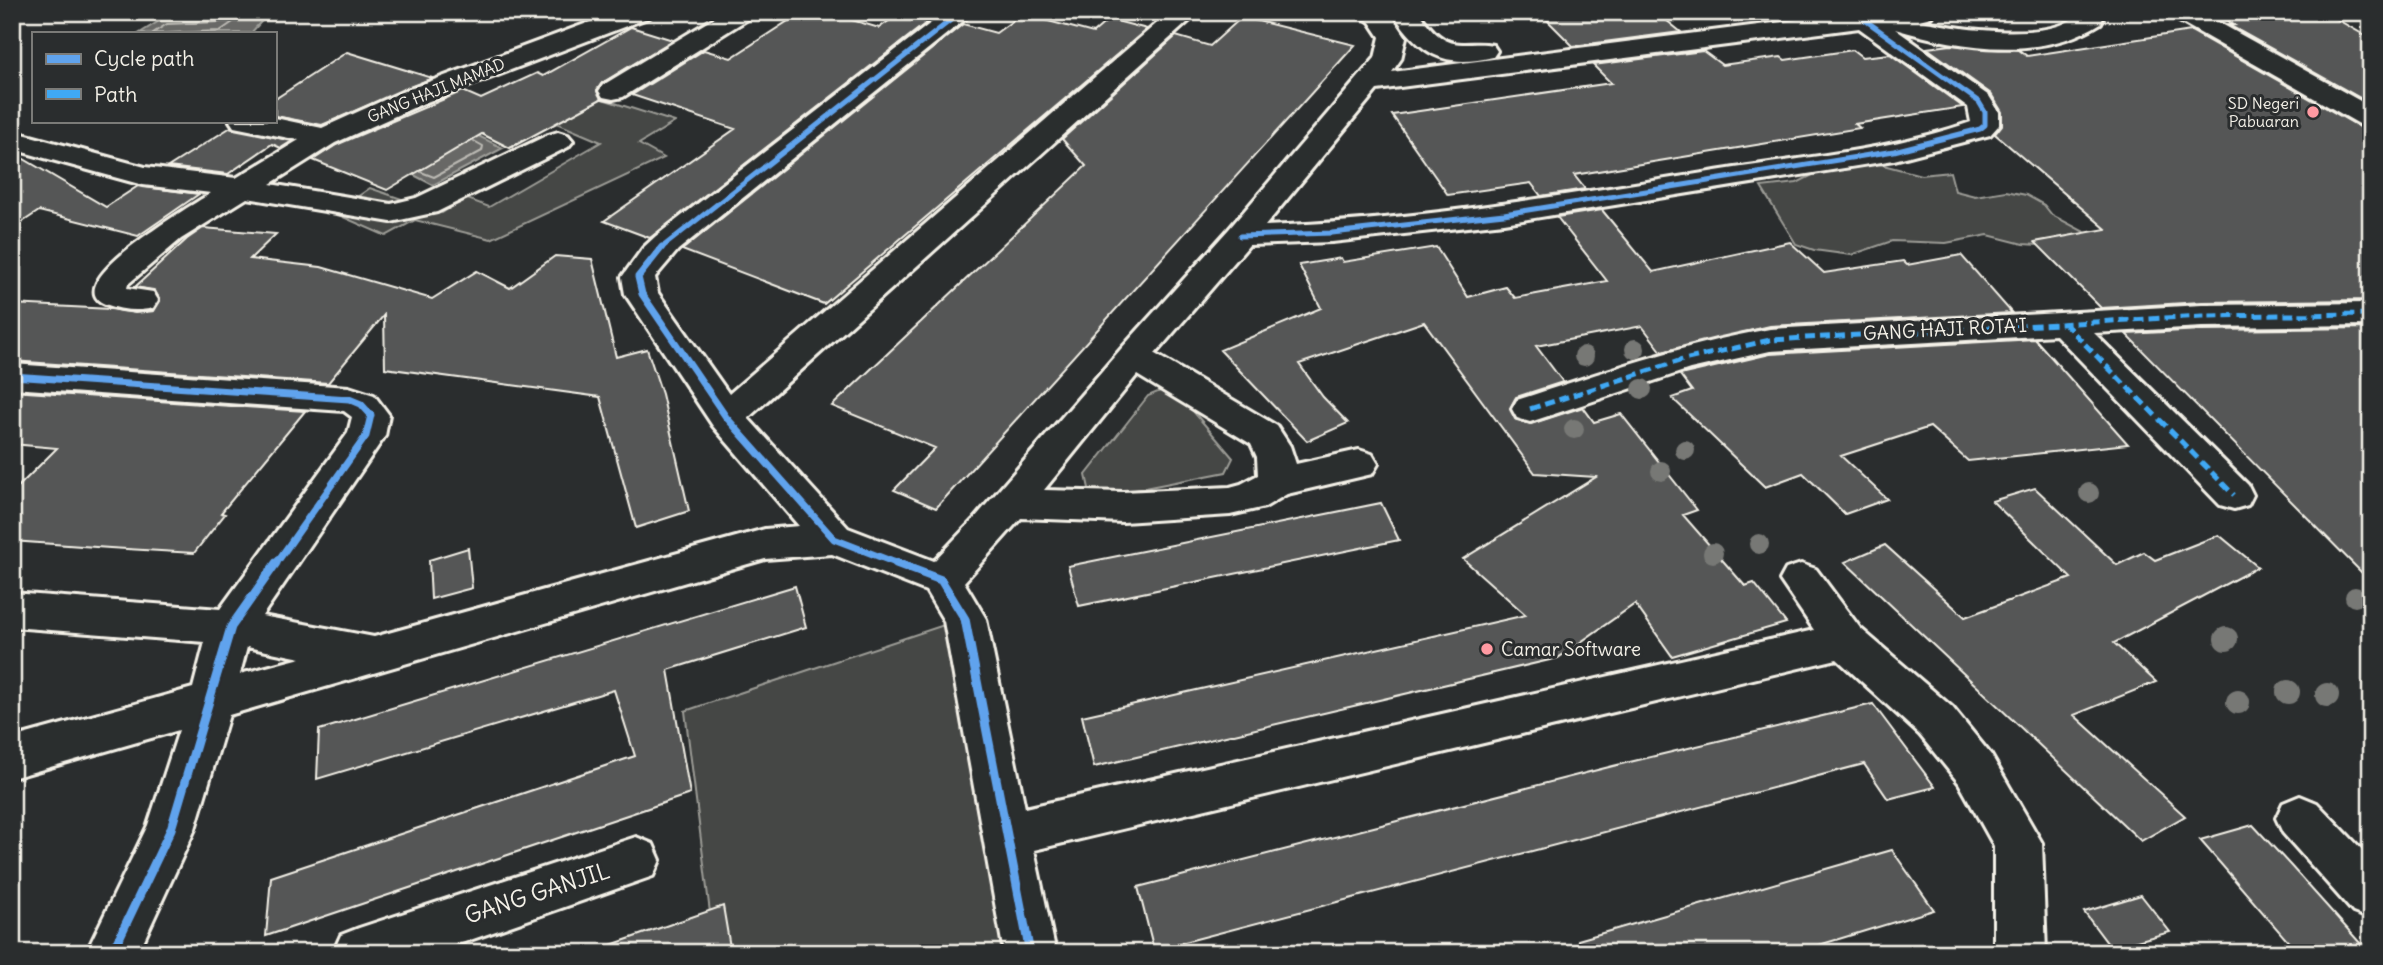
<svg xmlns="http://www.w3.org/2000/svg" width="2383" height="965" viewBox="0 0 2383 965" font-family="Delius,sans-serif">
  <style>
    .green { fill: #444645; stroke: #9c9c96; stroke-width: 2 }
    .water { fill: #676866; stroke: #9f9f9a; stroke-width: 2 }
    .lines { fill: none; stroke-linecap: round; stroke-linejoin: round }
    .shore { stroke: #bcbab4; stroke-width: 2 }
    .building { fill: #555756; stroke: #f4f1e8; stroke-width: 2 }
    .minor-casing { stroke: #f4f1e8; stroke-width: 6 }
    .major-casing { stroke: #f4f1e8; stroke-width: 6 }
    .minor { fill: #2a2d2e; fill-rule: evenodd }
    .major { fill: #2a2d2e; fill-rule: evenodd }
    .quiet { stroke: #3fa9f5; stroke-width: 5; stroke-dasharray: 10 5; stroke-linecap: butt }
    .cycleway-far2-casing { stroke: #2a2d2e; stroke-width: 9 }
    .cycleway-far1-casing { stroke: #2a2d2e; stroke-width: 11 }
    .cycleway-casing { stroke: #2a2d2e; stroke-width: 13 }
    .cycleway-far2 { stroke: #60a3ed; stroke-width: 5 }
    .cycleway-far1 { stroke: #60a3ed; stroke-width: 7 }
    .cycleway { stroke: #60a3ed; stroke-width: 9 }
    .tree { fill: #777875 }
    .poi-dot { fill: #ff9aa2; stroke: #2a2d2e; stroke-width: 2.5 }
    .labels { text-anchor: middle; stroke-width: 6; stroke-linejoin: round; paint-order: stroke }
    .far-street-label { font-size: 16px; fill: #f4f1e8; stroke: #2a2d2e }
    .far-poi-label { font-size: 16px; fill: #f4f1e8; stroke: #2a2d2e; text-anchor: end }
    .street-label { font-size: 19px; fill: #f4f1e8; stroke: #2a2d2e }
    .poi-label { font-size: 19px; fill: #f4f1e8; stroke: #2a2d2e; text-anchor: start }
    .near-street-label { font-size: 23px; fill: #f4f1e8; stroke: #2a2d2e }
  </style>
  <rect width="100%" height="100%" fill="#2a2d2e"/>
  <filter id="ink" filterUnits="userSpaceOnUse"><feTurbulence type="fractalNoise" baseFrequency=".0143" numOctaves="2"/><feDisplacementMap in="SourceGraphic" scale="14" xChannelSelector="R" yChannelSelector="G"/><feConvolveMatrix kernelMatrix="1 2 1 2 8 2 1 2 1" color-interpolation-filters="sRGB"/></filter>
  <g filter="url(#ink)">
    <path class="green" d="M596 97 675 122 639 144 664 158 491 239 415 220 386 236 334 213 370 188 442 213 465 198 489 207 601 142 549 120Z
      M1864 160 1921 175 1950 172 1955 191 1975 196 2006 191 2026 195 2044 205 2052 215 2109 245 2162 288 2188 314 2168 323 2091 276 2056 246 2023 244 1988 235 1946 243 1892 241 1851 255 1814 250 1796 244 1761 187 1797 183 1832 165Z
      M1165 389 1175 390 1233 458 1226 472 1114 494 1090 493 1086 475 1148 396Z
      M947 624 1029 953H715L685 711Z"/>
    <path class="water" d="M267 15 251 33H140L164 18Z
      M430 112 503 148 433 185 360 147Z"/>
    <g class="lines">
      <path class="shore" d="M153 33 167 24 219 22 225 18V12
        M169 33 220 31 233 22 234 12
        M421 172 434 177 482 151 483 146 474 141"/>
    </g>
    <path class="building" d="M802 12H825L879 28 901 12H922L935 16 650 238 604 221 735 129 632 95 704 50 731 58Z
      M1539 12H1656L1681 32 1573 46Z
      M2214 12H2324L2371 39V104L2229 25H2234Z
      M1022 14 1093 33 1109 19 1147 29 824 304 682 250 963 24 996 33Z
      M1242 17 1355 45 936 508 894 490 935 448 832 406 1086 166 1062 139 1176 36 1210 46Z
      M631 27 673 40 602 83 597 90 601 99 510 148 482 134 387 190 313 160 336 145 463 91 481 99 537 73 543 76Z
      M2191 31 2360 127 2371 130V300L2202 302 2101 308 2035 242 2106 229 1995 134 2002 125V112L1991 94 1927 48 1951 45 2019 50 2027 56Z
      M1853 50 1862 57 1890 54 1963 107 1855 124 1860 128 1574 175 1585 189 1541 196 1531 183 1448 195 1392 115 1611 83 1593 65 1703 51 1722 65 1781 57 1785 60Z
      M347 52 432 78 322 125 275 116V99Z
      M231 127 292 141 281 148 272 144 228 174 168 167Z
      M12 152 106 207 138 186 199 194 138 236 39 211 12 229Z
      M1602 210 1653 272 1790 242 1824 273 1903 261 1907 265 1961 255 2012 313 1770 326 1662 352 1642 326 1536 346 1563 382 1516 397 1510 408 1515 419 1531 424 1583 407 1594 422 1621 414 1697 510 1683 515 1745 586 1754 583 1786 623 1672 656 1635 604 1558 658 1094 767 1082 716 1526 615 1463 559 1596 477 1535 473 1424 322 1299 364 1323 397 1348 423 1307 441 1220 350 1321 308 1299 265 1341 258 1343 262 1436 247 1468 297 1506 287 1515 298 1607 281 1557 217Z
      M203 228 276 234 250 259 321 267 432 299 477 271 510 288 555 256 592 259 616 357 647 349 662 394 689 511 636 528 600 397 385 368 384 315 328 383 12 361V304L111 309 135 313 154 311 160 301 155 291 135 287 187 239Z
      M2371 328V582L2126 334 2202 330Z
      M2035 339 2128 444 1968 461 1930 427 1841 456 1887 499 1845 514 1803 473 1765 487 1672 398 1692 391 1680 375 1770 354Z
      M12 391 305 411 221 513 225 514 194 553 110 548 12 541V493L57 448 12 444Z
      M2035 488 2117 565 2144 552 2155 560 2219 535 2258 567 2114 643 2156 682 2074 715 2185 816 2141 841 1845 562 1885 545 1965 617 2071 578 1992 501Z
      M1381 503 1399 540 1079 606 1068 566Z
      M468 548 472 588 431 599 429 560Z
      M795 586 806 627 668 670 690 794 266 936 271 877 635 756 614 690 317 779 319 730Z
      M1873 704 1935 787 1888 799 1864 764 1154 950 1138 887 1613 766Z
      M2253 825 2290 865 2369 953H2298L2200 840Z
      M1892 850 1934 910 1793 953H1580L1578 940Z
      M2141 895 2170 932 2111 948 2084 912Z
      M723 906 731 953H609L608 946Z"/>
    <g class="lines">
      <g class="minor-casing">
        <path id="minor" d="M617 12H654L650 17 424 103 335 143 270 184 391 204 416 198 548 135 558 132 568 135 573 141 568 147 437 212 391 222 247 198 181 239 128 284 127 288 153 292 158 300 153 308C138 312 120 310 105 304 56 283 195 204 211 193L143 185 12 149V131L145 167 236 178 299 140 234 127 230 121H275V118L322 128 404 91Z
          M724 12H755L751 17 623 97 613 99 603 97 599 91 603 85Z
          M945 12H974L678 250 655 277 658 293 729 394 1170 12H1199L748 418 848 528 934 561 974 519 1121 349 1229 229 1375 58 1380 37 1370 22 1356 12H1389L1406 37 1401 59 1392 72 1860 12H1935L1931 17 1919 20C1952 29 2059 44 2079 12H2105L2101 23C2039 62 1960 48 1895 29L1989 96 1999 112V125L1990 135 1894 160 1504 223 1332 242 1249 245 1155 354 1277 426 1290 446 1296 464 1359 450 1372 454 1378 464 1372 474 1287 494 1265 507 1230 515 1123 522 1021 518 964 582 986 619 1025 808 1814 630 1780 580 1786 569 1801 564 1816 569 1860 628 1952 707 1991 755 2042 843 2046 953H1994V846L1959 783 1920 735 1837 659 1034 850 1056 953H1004L944 621 926 591 832 554 765 559 229 715 195 829 138 953H86L148 825 179 730 12 778V738L193 688 205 642 12 627V593L220 609 348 433 352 417 344 411 12 388V364L349 387 374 395 389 415 385 436 262 616 374 637 765 529 799 526 713 426 625 294 622 277 643 248 656 236ZM1859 28 1968 107 1971 122C1892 150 1804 157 1722 170 1570 194 1419 221 1265 226L1377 90ZM1137 375 1251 444 1257 457 1258 475 1241 484 1230 487 1123 492 1044 490ZM247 647 301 658 240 674Z
          M1392 12H1418C1431 29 1442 45 1464 44 1475 44 1483 43 1493 45L1497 51 1493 57C1442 69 1420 53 1392 12Z
          M2371 303V325L2202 327 2094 333 2248 485 2253 495 2248 505 2234 509 2220 505 2056 335 1770 351 1690 369 1530 422 1517 418 1512 409 1517 400C1601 373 1683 344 1770 329L2202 305Z
          M2300 796 2317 803 2371 859V919L2353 912 2283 833 2276 818 2283 803Z
          M636 837 653 844 660 860 653 876 433 953H333L341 935 359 928Z"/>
      </g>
      <g class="major-casing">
        <path id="major" d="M2168 12H2200L2371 107V127L2361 125 2172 17Z"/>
      </g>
      <use href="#minor" class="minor"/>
      <use href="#major" class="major"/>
      <path class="quiet" d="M2064 323 2234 495
        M1530 409 1679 361 1770 340 2202 316 2371 314"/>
      <g class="cycleway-far2-casing">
        <path id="cycleway-far2" d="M1240 236 1332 233 1504 214 1894 151 1980 129 1985 125V112L1979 102 1865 20
          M660 249 961 12"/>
      </g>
      <g class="cycleway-far1-casing">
        <path id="cycleway-far1" d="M662 247 638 277 642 294 726 417 834 539 901 565
          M12 376 349 399 361 404 371 415 366 436 275 565"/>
      </g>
      <g class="cycleway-casing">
        <path id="cycleway" d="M896 563 941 580 965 619 1030 953
          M112 953 171 829 231 627 276 563"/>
      </g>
      <use href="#cycleway-far2" class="cycleway-far2"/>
      <use href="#cycleway-far1" class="cycleway-far1"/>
      <use href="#cycleway" class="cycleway"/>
    </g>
    <g class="tree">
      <circle cx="1635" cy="349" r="10"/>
      <circle cx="1584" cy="356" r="10"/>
      <circle cx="1642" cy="389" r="10"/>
      <circle cx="1574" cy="429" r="10"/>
      <circle cx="1685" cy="450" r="10"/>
      <circle cx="1661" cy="471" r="10"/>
      <circle cx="2089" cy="493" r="10"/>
      <circle cx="1759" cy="544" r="10"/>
      <circle cx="1713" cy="553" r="10"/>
      <circle cx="2355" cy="597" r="10"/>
      <circle cx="2226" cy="639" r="12"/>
      <circle cx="2288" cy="692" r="12"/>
      <circle cx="2327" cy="695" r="12"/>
      <circle cx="2238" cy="702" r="12"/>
    </g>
  </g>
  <g class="poi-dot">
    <circle cx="2313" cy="112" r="7"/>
    <circle cx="1487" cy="649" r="7"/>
  </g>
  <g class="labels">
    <g class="far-street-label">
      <text transform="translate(436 90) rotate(-22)" y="6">GANG HAJI MAMAD</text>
    </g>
    <g class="far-poi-label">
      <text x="2299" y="109">SD Negeri<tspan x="2299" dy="18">Pabuaran</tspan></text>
    </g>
    <g class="street-label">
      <text transform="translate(1945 329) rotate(-3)" y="7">GANG HAJI ROTA'I</text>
    </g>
    <g class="poi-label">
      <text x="1501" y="656">Camar Software</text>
    </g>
    <g class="near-street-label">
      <text transform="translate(537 893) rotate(-18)" y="8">GANG GANJIL</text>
    </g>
  </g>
  <rect width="2383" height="965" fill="none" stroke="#2a2d2e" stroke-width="42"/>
  <rect x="21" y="21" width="2341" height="923" fill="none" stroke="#f4f1e8" stroke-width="2.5" filter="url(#ink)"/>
  <rect x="32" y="32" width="245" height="91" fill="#2a2d2e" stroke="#7b7b78" stroke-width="2"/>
  <rect x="46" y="54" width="35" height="10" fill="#60a3ed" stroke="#7b7b78" stroke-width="2"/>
  <text x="94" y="66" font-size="21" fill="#f4f1e8">Cycle path</text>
  <rect x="46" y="89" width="35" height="10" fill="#3fa9f5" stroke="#7b7b78" stroke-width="2"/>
  <text x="94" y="102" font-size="21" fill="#f4f1e8">Path</text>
</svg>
